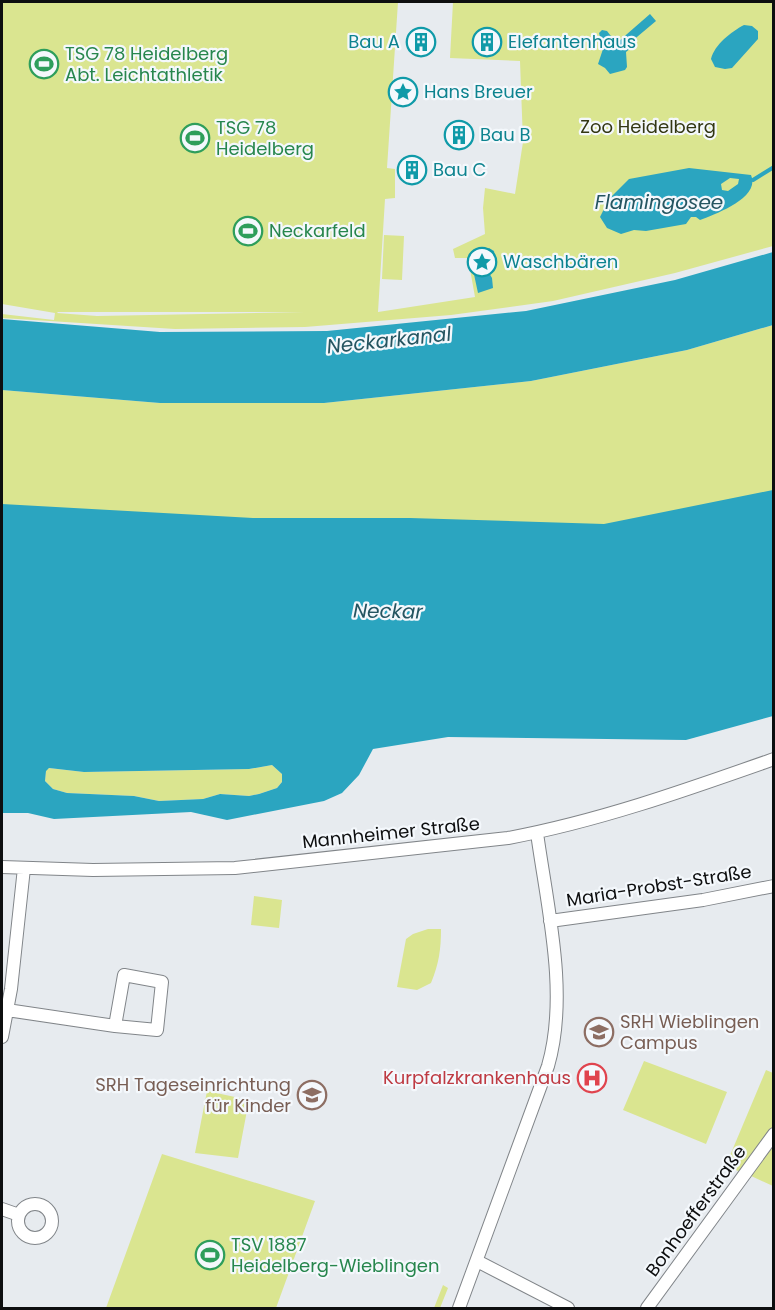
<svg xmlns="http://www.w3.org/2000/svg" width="775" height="1310" viewBox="0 0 775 1310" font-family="Poppins,sans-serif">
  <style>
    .green { fill: #dae590; fill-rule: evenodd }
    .water { fill: #2ba5c0; fill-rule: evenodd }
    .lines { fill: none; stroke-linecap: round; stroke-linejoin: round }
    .stream { stroke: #2ba5c0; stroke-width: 4 }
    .minor-casing { stroke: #818589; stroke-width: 14 }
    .minor { stroke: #fff; stroke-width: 12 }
    .labels { text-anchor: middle; stroke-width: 4.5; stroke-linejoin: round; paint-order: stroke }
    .culture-label { font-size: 18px; fill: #0d838f; stroke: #f4f8fc; text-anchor: start }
    .leisure-label { font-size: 18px; fill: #27864d; stroke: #f4f8fc; text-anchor: start }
    .park-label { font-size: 18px; fill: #333713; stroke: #f4f8fc }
    .street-label { font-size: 18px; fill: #0d0e0f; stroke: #f4f8fc }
    .education-label { font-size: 18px; fill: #785e54; stroke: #f4f8fc; text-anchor: start }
    .health-label { font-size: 18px; fill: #be3a42; stroke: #f4f8fc; text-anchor: end }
    .water-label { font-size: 20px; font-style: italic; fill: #255561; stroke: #f4f8fc }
  </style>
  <rect width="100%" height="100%" fill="#e7ebef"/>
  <path class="green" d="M2 2H398L387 168 395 169V198L385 199 378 312 475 297 468 258H455L453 249 485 234 483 208 485 188 515 194 523 142 520 61 450 58 453 2H773V246L675 273 553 301 451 315 305 327 175 329 2 318V314L54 320 55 313 2 304ZM304 312 97 316 57 313 58 312Z
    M384 235 404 236 402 280 382 279Z
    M773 325V579L2 614V390L160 403H324L531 381 687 350Z
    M272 765 282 774V782L277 788 259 794 249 796 220 794 203 799 159 801 134 796 67 793 53 789 45 781 46 770 49 768 84 772 249 769Z
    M254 896 282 900 279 928 251 925Z
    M428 929H441C441 949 439 964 431 983L417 990 397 987 406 939 413 934Z
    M644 1061 727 1092 706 1144 623 1110Z
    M766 1070 773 1073V1127L740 1172 726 1165Z
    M207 1091 249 1100 238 1158 195 1153Z
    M773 1141V1186L749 1175Z
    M162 1154 315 1201 276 1308H106Z
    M443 1285 448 1288 440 1308H434Z"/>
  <path class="water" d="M650 14 656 21 631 42 632 47 626 52 627 67 625 70 610 74 605 68 598 64 603 49 599 33 602 30 607 31 614 40 619 41Z
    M744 25 752 26 758 31V39L732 68 725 69 715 67 711 59C715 44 731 32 744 25Z
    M689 168 751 175C761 198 715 214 700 220L696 217H691L686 224 646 231 634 230 621 234 607 228 600 217 609 199 629 179ZM730 178 739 179 738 184 728 191 722 190 721 184Z
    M489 248 494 251 495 257 488 271 492 278 493 288 478 293 472 265 482 253Z
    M773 252V325L687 350 531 381 324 403H160L2 390V319L160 332 327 331 526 311 675 280Z
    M773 490V716L686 740 448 737 373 749 359 775 342 793 324 801 227 820 191 812 54 819 28 813H2V504L253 518H410L604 524ZM272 765 282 774V782L277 788 259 794 249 796 220 794 203 799 159 801 134 796 67 793 53 789 45 781 46 771 49 768 84 772 249 769Z"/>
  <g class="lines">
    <path class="stream" d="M753 180 774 167"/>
    <g class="minor-casing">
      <path id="minor" d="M2 867 93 870 235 868 508 838C599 821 686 790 774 759
        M550 921 703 900 774 886
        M7 1010 115 1026 157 1030 162 982 124 975 115 1026
        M2 1037 11 989 24 868
        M18 1221a17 17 0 1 1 34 0a17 17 0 1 1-34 0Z
        M2 1209 19 1215
        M477 1261 568 1308
        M459 1308 548 1066C569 994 547 906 537 833
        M647 1308 774 1134"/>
    </g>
    <use href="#minor" class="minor"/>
  </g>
  <defs>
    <g id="building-ring" transform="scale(1.5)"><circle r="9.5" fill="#f4f8fc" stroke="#0f9aa8" stroke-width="1.5"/><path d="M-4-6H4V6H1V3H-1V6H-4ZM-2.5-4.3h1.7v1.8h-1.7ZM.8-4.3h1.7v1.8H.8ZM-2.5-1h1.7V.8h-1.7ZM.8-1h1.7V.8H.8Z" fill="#0f9aa8"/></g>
    <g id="stadium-ring" transform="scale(1.5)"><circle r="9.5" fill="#f4f8fc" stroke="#2e9e5b" stroke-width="1.5"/><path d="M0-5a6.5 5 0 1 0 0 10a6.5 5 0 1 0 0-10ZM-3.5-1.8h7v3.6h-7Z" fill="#2e9e5b"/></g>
    <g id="sight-ring" transform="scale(1.5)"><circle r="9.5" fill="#f4f8fc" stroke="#0f9aa8" stroke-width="1.5"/><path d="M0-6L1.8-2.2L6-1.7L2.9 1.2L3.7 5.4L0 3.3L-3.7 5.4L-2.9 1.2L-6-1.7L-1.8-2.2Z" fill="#0f9aa8"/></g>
    <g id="university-ring" transform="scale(1.5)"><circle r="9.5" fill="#f4f8fc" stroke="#8d6e63" stroke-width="1.5"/><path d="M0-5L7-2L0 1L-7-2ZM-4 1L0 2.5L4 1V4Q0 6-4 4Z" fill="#8d6e63"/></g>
    <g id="hospital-ring" transform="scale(1.5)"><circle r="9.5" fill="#f4f8fc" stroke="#e0444e" stroke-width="1.5"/><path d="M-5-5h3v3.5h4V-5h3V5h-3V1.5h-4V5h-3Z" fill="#e0444e"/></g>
    <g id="school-ring" transform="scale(1.5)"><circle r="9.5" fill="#f4f8fc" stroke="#8d6e63" stroke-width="1.5"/><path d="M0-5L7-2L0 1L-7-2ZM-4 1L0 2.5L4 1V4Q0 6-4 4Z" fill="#8d6e63"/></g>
  </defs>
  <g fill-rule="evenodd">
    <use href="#building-ring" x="421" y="42"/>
    <use href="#building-ring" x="487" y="42"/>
    <use href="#stadium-ring" x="44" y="64"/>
    <use href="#sight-ring" x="403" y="92"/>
    <use href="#building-ring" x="459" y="135"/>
    <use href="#stadium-ring" x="195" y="138"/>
    <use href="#building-ring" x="412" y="170"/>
    <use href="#stadium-ring" x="248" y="231"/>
    <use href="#sight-ring" x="482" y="262"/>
    <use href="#university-ring" x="599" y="1032"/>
    <use href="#hospital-ring" x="592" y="1078"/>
    <use href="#school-ring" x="312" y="1095"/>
    <use href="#stadium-ring" x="210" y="1255"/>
  </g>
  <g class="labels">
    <g class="culture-label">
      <text x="400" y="48" text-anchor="end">Bau A</text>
      <text x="508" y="48">Elefantenhaus</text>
      <text x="424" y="98">Hans Breuer</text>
      <text x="480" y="141">Bau B</text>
      <text x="433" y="176">Bau C</text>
      <text x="503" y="268">Waschbären</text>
    </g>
    <g class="leisure-label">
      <text x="65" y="60">TSG 78 Heidelberg<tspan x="65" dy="21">Abt. Leichtathletik</tspan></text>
      <text x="216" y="134">TSG 78<tspan x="216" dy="21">Heidelberg</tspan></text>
      <text x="269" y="237">Neckarfeld</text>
      <text x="231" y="1251">TSV 1887<tspan x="231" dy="21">Heidelberg-Wieblingen</tspan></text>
    </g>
    <g class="park-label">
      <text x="648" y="133">Zoo Heidelberg</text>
    </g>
    <g class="street-label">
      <text transform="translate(391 833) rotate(-6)" y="6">Mannheimer Straße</text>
      <text transform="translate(659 886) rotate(-9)" y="6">Maria-Probst-Straße</text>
      <text transform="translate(696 1211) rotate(-54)" y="6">Bonhoefferstraße</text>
    </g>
    <g class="education-label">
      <text x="620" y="1028">SRH Wieblingen<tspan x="620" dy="21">Campus</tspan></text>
      <text x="291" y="1091" text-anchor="end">SRH Tageseinrichtung<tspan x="291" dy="21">für Kinder</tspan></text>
    </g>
    <g class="health-label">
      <text x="571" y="1084">Kurpfalzkrankenhaus</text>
    </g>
    <g class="water-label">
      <text x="659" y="209">Flamingosee</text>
      <text transform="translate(389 340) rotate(-6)" y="7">Neckarkanal</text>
      <text transform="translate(388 611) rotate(1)" y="7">Neckar</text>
    </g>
  </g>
  <rect width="775" height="1310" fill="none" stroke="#0d0e0f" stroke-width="6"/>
</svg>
